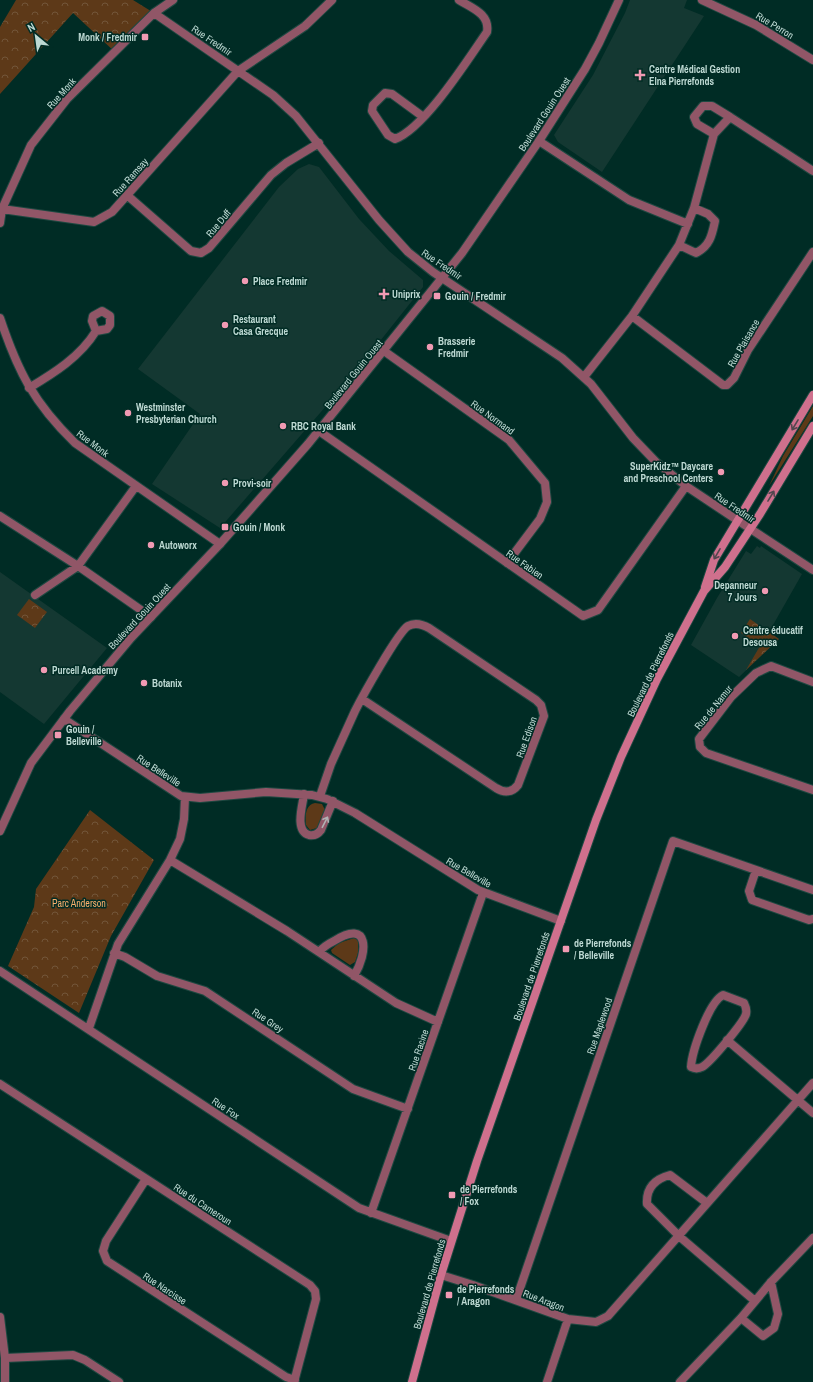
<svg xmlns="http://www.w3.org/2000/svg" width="813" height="1382" viewBox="0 0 813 1382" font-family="'Archivo Narrow',sans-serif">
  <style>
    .built { fill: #143832 }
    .green { fill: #5d3918 }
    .park { fill: url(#park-crowns) }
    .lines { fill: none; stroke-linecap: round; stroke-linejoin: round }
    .minor-casing { stroke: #1e4841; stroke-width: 10 }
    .tertiary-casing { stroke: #1e4841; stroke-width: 10 }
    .secondary-casing { stroke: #1e4841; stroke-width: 10 }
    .minor { stroke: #915667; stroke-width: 8 }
    .tertiary { stroke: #915667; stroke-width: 8 }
    .secondary { stroke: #cf708d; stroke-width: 8 }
    .oneway { stroke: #53474f }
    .oneway2 { stroke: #b0b2b3 }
    .poi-dot { fill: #f19ab3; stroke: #002c25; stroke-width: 1.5 }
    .labels { text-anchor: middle; stroke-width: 3; stroke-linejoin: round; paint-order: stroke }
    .street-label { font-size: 10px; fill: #bdd9d3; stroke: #002c25 }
    .poi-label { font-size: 10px; font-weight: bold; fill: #bdd9d3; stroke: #002c25; text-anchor: start }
    .park-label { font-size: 10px; fill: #fbaf6d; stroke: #002c25 }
  </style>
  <defs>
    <pattern id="park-crowns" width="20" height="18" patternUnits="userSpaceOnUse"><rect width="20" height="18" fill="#5d3918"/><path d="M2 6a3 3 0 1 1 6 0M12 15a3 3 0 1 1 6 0" fill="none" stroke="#725539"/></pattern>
  </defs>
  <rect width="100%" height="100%" fill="#002c25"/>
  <path class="built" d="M630 0H687L684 8 704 16 602 172 558 142 554 135 593 75 625 13Z
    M309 164 319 167 359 219 389 251 423 280V287L353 375 220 528 152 484 200 414 138 369 279 187 298 169Z
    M757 546 760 548 761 546 802 574 769 632 779 639 739 677 691 645 717 598 746 551 751 554Z
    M0 572 107 648 44 724 0 692Z"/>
  <path class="green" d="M813 406V416L769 486 783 456Z
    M315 803 322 804 325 810 317 828 310 830 306 825C305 817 305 805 315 803Z
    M354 938 358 940V953L355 962 350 965 332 953 331 950 339 943Z"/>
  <path class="park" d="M16 0H133L154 13 115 52 73 13 0 94V27Z
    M29 599 47 612 35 628 17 615Z
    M750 619 779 639 746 670 760 646 741 633Z
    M90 810 154 860 111 936 79 1013 8 966 34 907 36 889Z"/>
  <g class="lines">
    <g class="minor-casing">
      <path id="minor" d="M154 13 273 95 296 116 379 220 408 252 433 272 562 358 591 384 633 438 656 462 686 486 737 520
        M422 116 392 94 385 93 373 105 372 111 388 135 395 139C425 128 468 59 487 32 490 14 472 8 459 0
        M714 134 697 124 694 117 703 106H712L730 117
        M539 141 629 200 688 224
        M128 196 191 251 201 253 209 248 271 175 286 163 319 143
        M2 209 94 222 112 212 238 71 305 26 332 0
        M0 223 2 209 31 145 67 99 154 13 173 0
        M679 245 696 253C710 246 712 235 715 221L708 214 694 208
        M102 311 110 316V325L107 329 96 331 92 321 93 316Z
        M632 316 723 385H727L734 378 748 350 813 252
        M0 318C18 372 34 403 75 443L220 544
        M384 351 509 440 545 483 547 502 540 519 507 563
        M584 377 632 316 679 245 694 208 714 134 730 117 813 171
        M29 388C54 373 80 357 96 331
        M319 431 583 616 598 610 686 486
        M0 516 78 566 151 617
        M35 595 78 566 136 486
        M813 682 771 666 756 673 731 697 699 739 700 747 706 753 813 790
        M64 719 181 796 200 798 266 792 312 795 327 799 355 813 478 890 561 921
        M304 794C303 804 294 831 309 835 314 836 318 834 321 830L333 801
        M320 796 331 764 355 711C362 697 398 632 408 626 415 622 422 624 429 628L536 700 541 705 544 716 518 785C512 793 504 793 496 788L362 699
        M170 860 287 931 396 1003 438 1022
        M756 870 749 891 752 900 809 920 813 919
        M319 952C323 947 328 944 334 941 370 918 368 953 354 976
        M114 953 125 957 157 976 205 991 353 1089 408 1109
        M0 971 359 1208 451 1241
        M723 995 744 1003C746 1007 747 1010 746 1014 744 1022 710 1063 702 1067 698 1069 695 1069 691 1067 692 1051 709 1002 723 995Z
        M89 1028 118 944 170 860 180 839 184 819 185 797
        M727 1040 813 1113
        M0 1084 310 1285 315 1291 316 1299 294 1382
        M146 1179 106 1241 103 1251 107 1261 286 1377 295 1380
        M707 1203 670 1175C655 1179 646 1188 647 1204L680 1237 755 1301
        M371 1213 483 893
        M441 1275 473 1285 568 1319 596 1322 608 1316 813 1083
        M516 1300 673 841 813 890
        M741 1318 763 1336 774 1328 778 1314 771 1282
        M5 1358 73 1355 85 1360 119 1382
        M547 1382 568 1319
        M680 1382 741 1318 771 1282 813 1238"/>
    </g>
    <g class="tertiary-casing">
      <path id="tertiary" d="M702 0 756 25 813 60
        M737 520 813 570
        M0 831 31 763 70 711 131 638 220 544 308 444 462 253 539 141 585 69 599 43 619 0
        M0 1317 5 1358V1382"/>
    </g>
    <g class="secondary-casing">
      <path id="secondary" d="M705 587 714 560 813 395
        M412 1382 441 1275 477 1161 596 820 621 757 657 679 704 591 725 567 760 514 813 426"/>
    </g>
    <use href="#minor" class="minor"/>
    <use href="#tertiary" class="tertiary"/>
    <use href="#secondary" class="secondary"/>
  </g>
  <defs><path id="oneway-shaft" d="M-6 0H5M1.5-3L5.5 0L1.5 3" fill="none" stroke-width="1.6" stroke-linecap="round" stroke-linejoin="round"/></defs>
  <g class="oneway">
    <use href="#oneway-shaft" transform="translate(795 425) rotate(121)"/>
    <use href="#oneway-shaft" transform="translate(771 496) rotate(-59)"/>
    <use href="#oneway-shaft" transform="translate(717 554) rotate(120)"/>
  </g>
  <use class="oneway2" href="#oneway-shaft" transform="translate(325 822) rotate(-63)"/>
  <g class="poi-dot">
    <rect x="141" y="33" width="8" height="8" rx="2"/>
    <path d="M638 69h4v4h4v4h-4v4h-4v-4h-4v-4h4z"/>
    <circle cx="245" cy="281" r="4"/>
    <path d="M382 288h4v4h4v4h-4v4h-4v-4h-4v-4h4z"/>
    <rect x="433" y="292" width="8" height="8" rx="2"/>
    <circle cx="225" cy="325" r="4"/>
    <circle cx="430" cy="347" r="4"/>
    <circle cx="128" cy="413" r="4"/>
    <circle cx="283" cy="426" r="4"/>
    <circle cx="721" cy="472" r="4"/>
    <circle cx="225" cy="483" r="4"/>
    <rect x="221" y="523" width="8" height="8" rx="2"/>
    <circle cx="151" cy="545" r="4"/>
    <circle cx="765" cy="591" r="4"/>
    <circle cx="735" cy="636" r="4"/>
    <circle cx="44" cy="670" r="4"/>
    <circle cx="144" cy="683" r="4"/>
    <rect x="54" y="731" width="8" height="8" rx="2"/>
    <rect x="562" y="945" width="8" height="8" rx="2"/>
    <rect x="448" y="1191" width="8" height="8" rx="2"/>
    <rect x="445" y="1291" width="8" height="8" rx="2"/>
  </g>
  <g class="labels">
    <g class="street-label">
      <text transform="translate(775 25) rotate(31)" y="4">Rue Perron</text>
      <text transform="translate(212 40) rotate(34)" y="4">Rue Fredmir</text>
      <text transform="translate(61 93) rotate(-48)" y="4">Rue Monk</text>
      <text transform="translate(544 114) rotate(-57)" y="4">Boulevard Gouin Ouest</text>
      <text transform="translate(130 177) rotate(-48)" y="4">Rue Ramsay</text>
      <text transform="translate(218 223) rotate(-50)" y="4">Rue Duff</text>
      <text transform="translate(442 264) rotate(34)" y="4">Rue Fredmir</text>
      <text transform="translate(743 343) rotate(-60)" y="4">Rue Plaisance</text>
      <text transform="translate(353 374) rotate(-51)" y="4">Boulevard Gouin Ouest</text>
      <text transform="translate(493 417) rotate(36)" y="4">Rue Normand</text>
      <text transform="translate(93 443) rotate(37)" y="4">Rue Monk</text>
      <text transform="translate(735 507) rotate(34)" y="4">Rue Fredmir</text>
      <text transform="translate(525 564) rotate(35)" y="4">Rue Fabien</text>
      <text transform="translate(139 616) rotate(-47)" y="4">Boulevard Gouin Ouest</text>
      <text transform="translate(650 674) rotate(-64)" y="4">Boulevard de Pierrefonds</text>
      <text transform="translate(713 707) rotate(-51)" y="4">Rue de Namur</text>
      <text transform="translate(526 737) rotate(-70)" y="4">Rue Edison</text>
      <text transform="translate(159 770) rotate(33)" y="4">Rue Belleville</text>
      <text transform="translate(469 872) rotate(30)" y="4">Rue Belleville</text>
      <text transform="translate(531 976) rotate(-71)" y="4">Boulevard de Pierrefonds</text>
      <text transform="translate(268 1020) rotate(34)" y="4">Rue Grey</text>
      <text transform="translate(599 1026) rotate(-71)" y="4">Rue Maplewood</text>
      <text transform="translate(418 1050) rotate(-71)" y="4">Rue Racine</text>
      <text transform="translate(226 1108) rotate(34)" y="4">Rue Fox</text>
      <text transform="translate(203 1204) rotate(33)" y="4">Rue du Cameroun</text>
      <text transform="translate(429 1284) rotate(-74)" y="4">Boulevard de Pierrefonds</text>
      <text transform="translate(165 1288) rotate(33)" y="4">Rue Narcisse</text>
      <text transform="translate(544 1300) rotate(21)" y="4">Rue Aragon</text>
    </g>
    <g class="poi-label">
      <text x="137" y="41" text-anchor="end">Monk / Fredmir</text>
      <text x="649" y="73">Centre Médical Gestion<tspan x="649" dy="12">Elna Pierrefonds</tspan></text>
      <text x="253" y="285">Place Fredmir</text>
      <text x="392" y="298">Uniprix</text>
      <text x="445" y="300">Gouin / Fredmir</text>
      <text x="233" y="323">Restaurant<tspan x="233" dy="12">Casa Grecque</tspan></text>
      <text x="438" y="345">Brasserie<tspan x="438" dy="12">Fredmir</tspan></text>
      <text x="136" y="411">Westminster<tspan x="136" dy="12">Presbyterian Church</tspan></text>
      <text x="291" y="430">RBC Royal Bank</text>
      <text x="713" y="470" text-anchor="end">SuperKidz™ Daycare<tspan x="713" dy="12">and Preschool Centers</tspan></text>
      <text x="233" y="487">Provi-soir</text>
      <text x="233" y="531">Gouin / Monk</text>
      <text x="159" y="549">Autoworx</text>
      <text x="757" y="589" text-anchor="end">Depanneur<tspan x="757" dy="12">7 Jours</tspan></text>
      <text x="743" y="634">Centre éducatif<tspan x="743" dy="12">Desousa</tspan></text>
      <text x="52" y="674">Purcell Academy</text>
      <text x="152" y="687">Botanix</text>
      <text x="66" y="733">Gouin /<tspan x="66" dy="12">Belleville</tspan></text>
      <text x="574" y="947">de Pierrefonds<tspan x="574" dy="12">/ Belleville</tspan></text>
      <text x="460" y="1193">de Pierrefonds<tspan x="460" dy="12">/ Fox</tspan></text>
      <text x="457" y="1293">de Pierrefonds<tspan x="457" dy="12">/ Aragon</tspan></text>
    </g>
    <g class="park-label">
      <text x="79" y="907">Parc Anderson</text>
    </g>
  </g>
  <g transform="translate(36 36) rotate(331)" stroke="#002c25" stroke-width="3" paint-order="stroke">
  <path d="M0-3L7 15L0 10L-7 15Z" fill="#bdd9d3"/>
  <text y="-6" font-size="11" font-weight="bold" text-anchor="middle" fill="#bdd9d3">N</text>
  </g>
</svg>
